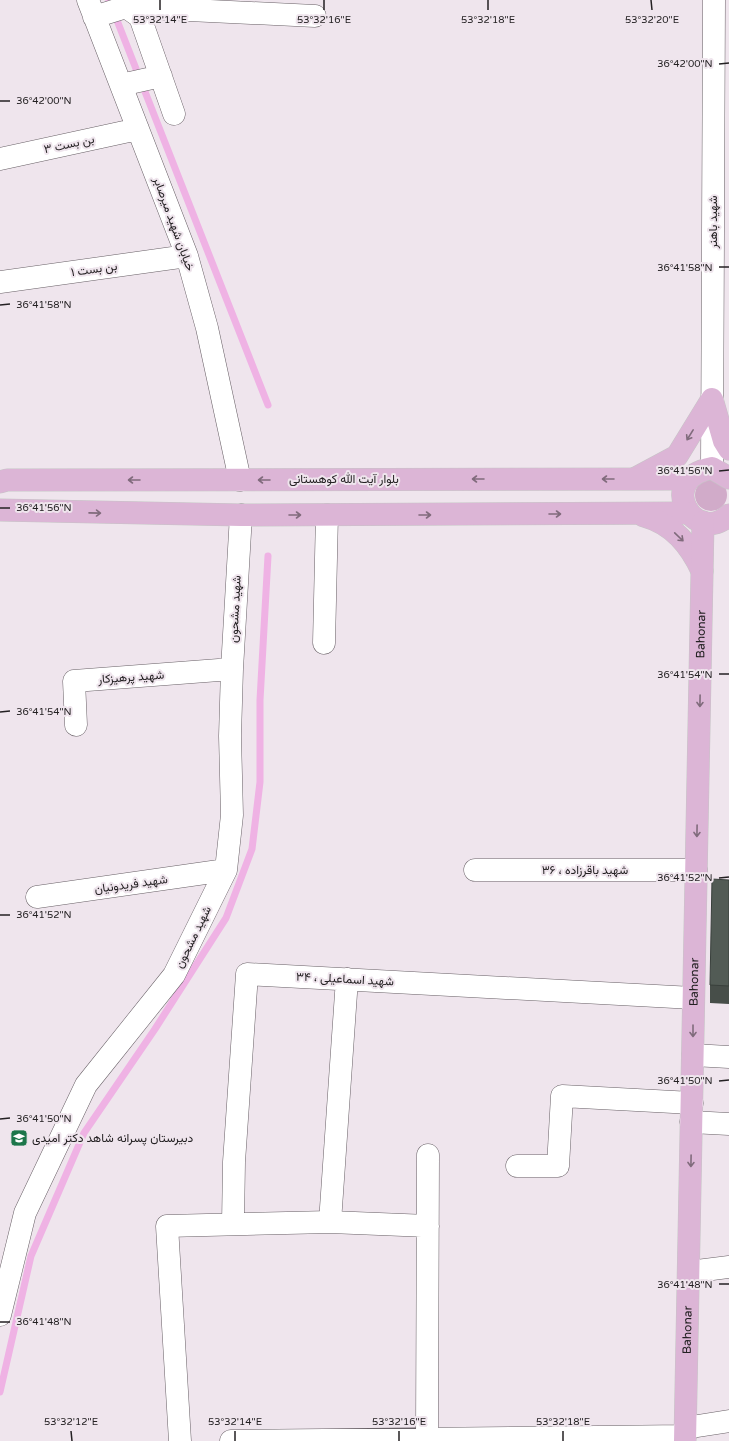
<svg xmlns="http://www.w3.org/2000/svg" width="729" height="1441" viewBox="0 0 729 1441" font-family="'Varela Round',Vazirmatn,sans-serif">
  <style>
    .green { fill: #d1abc9 }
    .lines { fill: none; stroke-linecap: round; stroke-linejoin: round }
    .stream { stroke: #efb2e4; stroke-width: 7 }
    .minor-casing { stroke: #686066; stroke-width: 23 }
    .major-casing { stroke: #c6c5c6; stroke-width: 23 }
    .minor { stroke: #fff; stroke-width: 22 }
    .major { stroke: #dcb5d6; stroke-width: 22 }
    .wall { fill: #474e49 }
    .building { fill: #525b55; stroke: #39403c }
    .oneway { stroke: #806b7c }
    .ticks { fill: none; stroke: #242123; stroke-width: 1.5 }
    .labels { text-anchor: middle; stroke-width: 4; stroke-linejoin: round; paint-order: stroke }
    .street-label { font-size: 12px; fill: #242123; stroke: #efe5ed }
    .poi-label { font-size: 12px; fill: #242123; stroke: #efe5ed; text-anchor: start }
    .ticks-label { font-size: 10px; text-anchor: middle; fill: #242123; stroke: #efe5ed; stroke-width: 4; stroke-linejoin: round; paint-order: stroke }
  </style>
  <rect width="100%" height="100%" fill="#efe5ed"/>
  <path class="green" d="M695 495a16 16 0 1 1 32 0a16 16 0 1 1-32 0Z"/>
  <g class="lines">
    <path class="stream" d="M109 0 268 405
      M0 1392 31 1256 84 1133 155 1029 226 918 252 849 260 782V700L268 556"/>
    <g class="minor-casing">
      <path id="minor" d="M88 0 187 256 207 328 240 480
        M124 1 126 7 140 17 174 114
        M94 17 126 7 315 16
        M121 85 161 76
        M0 159 138 129
        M0 282 187 256
        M712 468 714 0
        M324 643 327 515
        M76 725 74 681 232 669
        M475 870H696
        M37 897 226 870
        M693 1055 729 1057
        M691 1122 729 1124
        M517 1166H558L562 1096 692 1103
        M330 1222 428 1226
        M233 1223 234 1162 247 974 693 998
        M689 1272 729 1267
        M0 1315 25 1213 86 1085 174 975 226 870 232 815 230 736 232 669 241 515
        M685 1428 729 1421
        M427 1438 428 1155
        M180 1441 167 1226 330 1222 347 979
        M231 1441 685 1436"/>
    </g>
    <g class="major-casing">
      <g id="major">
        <path d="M636 478 677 456 712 399 724 441 729 449"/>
        <path d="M729 478 712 468C654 479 695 547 729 515"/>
        <path d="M0 482 7 480 689 479"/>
        <path d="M0 510 241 515 688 513"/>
        <path d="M644 516C673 524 690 545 702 571"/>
        <path id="s1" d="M685 1441 703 522"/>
      </g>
    </g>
    <use href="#minor" class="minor"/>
    <use href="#major" class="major"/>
  </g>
  <path class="wall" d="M729 880V1004L710 1003V985Z"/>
  <path class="building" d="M712 879 729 880V986L710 985Z"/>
  <defs><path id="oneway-shaft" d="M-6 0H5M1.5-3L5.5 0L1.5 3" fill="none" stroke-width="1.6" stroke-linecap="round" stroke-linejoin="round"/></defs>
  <g class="oneway">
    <use href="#oneway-shaft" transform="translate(690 435) rotate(122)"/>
    <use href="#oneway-shaft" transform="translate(478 479) rotate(180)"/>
    <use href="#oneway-shaft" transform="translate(608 479) rotate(180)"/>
    <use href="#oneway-shaft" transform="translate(134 480) rotate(180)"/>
    <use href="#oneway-shaft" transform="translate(264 480) rotate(180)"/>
    <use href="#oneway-shaft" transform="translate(95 513) rotate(1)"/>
    <use href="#oneway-shaft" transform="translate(555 514)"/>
    <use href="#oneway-shaft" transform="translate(295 515)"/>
    <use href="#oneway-shaft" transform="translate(425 515)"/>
    <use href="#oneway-shaft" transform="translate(679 537) rotate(44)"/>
    <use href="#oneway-shaft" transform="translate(700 701) rotate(91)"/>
    <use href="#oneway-shaft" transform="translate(697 831) rotate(91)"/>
    <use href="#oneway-shaft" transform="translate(693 1031) rotate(90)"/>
    <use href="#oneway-shaft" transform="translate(691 1161) rotate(91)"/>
  </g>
  <path class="ticks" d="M160 0V10M324 0V10M488 0V10M651 0 652 10M719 64 729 63M0 101H10M719 267H729M0 305 10 304M719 471 729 470M0 508H10M719 674H729M0 712 10 711M719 878 729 877M0 915H10M719 1081 729 1080M0 1119 10 1118M719 1284H729M0 1322H10M71 1431 72 1441M235 1431V1441M399 1431V1441M563 1431V1441"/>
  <defs>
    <g id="school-square" transform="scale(0.9)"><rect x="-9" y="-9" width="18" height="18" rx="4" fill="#1c764a" stroke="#efe5ed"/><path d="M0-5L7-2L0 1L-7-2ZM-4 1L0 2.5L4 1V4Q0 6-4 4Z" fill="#fff"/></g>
  </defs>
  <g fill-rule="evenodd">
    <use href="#school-square" x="19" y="1138"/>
  </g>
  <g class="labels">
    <g class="street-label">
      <text transform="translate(69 144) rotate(-12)" y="4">بن بست ۳</text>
      <text transform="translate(713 222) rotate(-90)" y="4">شهید باهنر</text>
      <text transform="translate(174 224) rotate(70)" y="4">خیابان شهید میرصابر</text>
      <text transform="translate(94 269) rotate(-8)" y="4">بن بست ۱</text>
      <text x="344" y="483">بلوار آیت الله کوهستانی</text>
      <text transform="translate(235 609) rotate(-87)" y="4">شهید مشحون</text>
      <text dy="4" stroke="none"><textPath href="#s1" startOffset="807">Bahonar</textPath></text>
      <text transform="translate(131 677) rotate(-4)" y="4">شهید پرهیزکار</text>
      <text x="585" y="874">شهید باقرزاده ، ۳۶</text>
      <text transform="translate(131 884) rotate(-8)" y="4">شهید فریدونیان</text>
      <text transform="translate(193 937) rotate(-64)" y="4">شهید مشحون</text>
      <text transform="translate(345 979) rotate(3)" y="4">شهید اسماعیلی ، ۳۴</text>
      <text dy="4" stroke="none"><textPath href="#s1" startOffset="459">Bahonar</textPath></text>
      <text dy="4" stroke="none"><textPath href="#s1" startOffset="111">Bahonar</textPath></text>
    </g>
    <g class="poi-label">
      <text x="32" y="1142">دبیرستان پسرانه شاهد دکتر امیدی</text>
    </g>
  </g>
  <g class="ticks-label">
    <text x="160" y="23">53°32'14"E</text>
    <text x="324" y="23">53°32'16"E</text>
    <text x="488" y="23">53°32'18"E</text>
    <text x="652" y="23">53°32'20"E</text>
    <text x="685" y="67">36°42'00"N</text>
    <text x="44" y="104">36°42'00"N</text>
    <text x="685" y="271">36°41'58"N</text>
    <text x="44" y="308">36°41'58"N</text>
    <text x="685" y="474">36°41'56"N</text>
    <text x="44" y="511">36°41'56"N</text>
    <text x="685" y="678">36°41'54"N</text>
    <text x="44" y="715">36°41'54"N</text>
    <text x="685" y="881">36°41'52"N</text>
    <text x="44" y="918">36°41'52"N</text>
    <text x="685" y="1084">36°41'50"N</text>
    <text x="44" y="1122">36°41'50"N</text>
    <text x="685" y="1288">36°41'48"N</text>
    <text x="44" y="1325">36°41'48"N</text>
    <text x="71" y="1425">53°32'12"E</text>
    <text x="235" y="1425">53°32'14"E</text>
    <text x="399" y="1425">53°32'16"E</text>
    <text x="563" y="1425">53°32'18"E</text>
  </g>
</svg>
